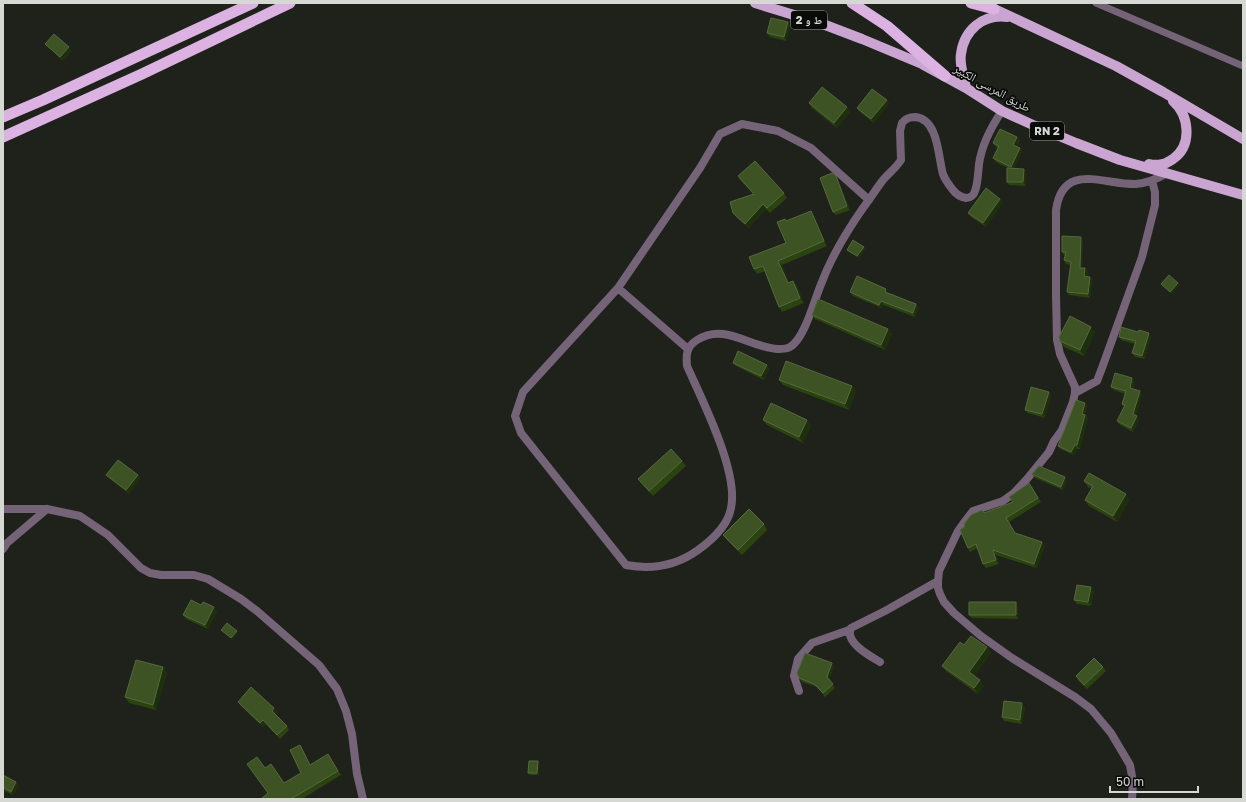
<svg xmlns="http://www.w3.org/2000/svg" width="1246" height="802" viewBox="0 0 1246 802" font-family="'Golos Text','Noto Naskh Arabic',sans-serif">
  <style>
    .lines { fill: none; stroke-linecap: round; stroke-linejoin: round }
    .service { stroke: #756378; stroke-width: 7 }
    .minor { stroke: #756378; stroke-width: 8 }
    .primary { stroke: #cba5d1; stroke-width: 10 }
    .trunk { stroke: #dcb2e2; stroke-width: 11 }
    .wall { fill: #2b430f }
    .shaded-wall { fill: #1e2f0b }
    .building { fill: #3d5324; stroke: #55683f }
    .labels { text-anchor: middle; stroke-width: 3.5; stroke-linejoin: round; paint-order: stroke }
    .shield { fill: #090b08; stroke: #989a96; stroke-width: 1 }
    .shield-label { font-size: 11px; font-weight: bold; fill: #d5d8d3 }
    .street-label { font-size: 12px; fill: #d5d8d3; stroke: #090b08 }
  </style>
  <rect width="100%" height="100%" fill="#1e221b"/>
  <g class="lines">
    <path class="service" d="M1096 3 1243 66"/>
    <path class="minor" d="M869 200 811 148 778 131 742 124 720 134 700 168 618 288 523 392 515 416 521 433 626 565C653 570 676 566 698 550 712 540 728 525 731 508 739 472 702 400 687 366 686 355 686 347 697 340 725 322 750 348 778 349 782 349 787 349 790 347 805 339 815 297 822 282 832 255 847 231 863 208 870 199 876 189 883 180 889 173 896 168 901 160L900 131 902 123C905 119 910 117 915 117 939 119 938 158 943 174 945 180 949 185 953 190 956 194 960 197 966 198 970 198 974 195 975 191 978 183 978 173 979 164 982 144 991 127 1002 111
      M618 288 688 349
      M1075 393 1097 381 1102 368 1142 257 1155 205V192L1152 181
      M3 509H47L80 516 108 535 141 568 150 573 161 575H194L208 579 241 599 257 611 319 665 337 689 346 711 352 734 357 774 363 799
      M3 549 7 543 47 509
      M880 662C870 656 844 642 851 628L885 611 938 581
      M799 691 794 676 798 659 812 643 849 630
      M1132 799 1133 782 1130 765 1111 733 1091 709 1075 697 1012 658 981 636 954 613 944 602 940 594 938 588V581L939 571 958 531 963 524 973 511 1003 501 1014 493 1027 479 1049 452 1054 441 1062 430 1073 402 1075 393V387L1060 354 1057 340 1056 295V210C1063 161 1104 185 1136 184 1148 183 1157 179 1167 173"/>
    <path class="primary" d="M755 3 820 23 862 39 922 64 966 88 1002 111 1033 125 1076 143 1120 160 1243 195
      M988 6 1116 66 1163 92 1243 139
      M966 88C964 77 959 65 961 54 964 30 983 14 1007 17
      M1149 164C1153 165 1158 165 1162 164 1165 164 1170 161 1173 159 1193 145 1189 115 1173 101"/>
    <path class="trunk" d="M852 3 887 26 945 76
      M971 3 994 9
      M3 117 43 100 253 3
      M3 137 142 74 290 3"/>
  </g>
  <path class="wall" d="M788 22 790 26 786 41 770 37 767 33Z
    M45 44 72 51 63 61 48 47Z
    M809 103 850 112 837 128 812 108Z
    M889 103 874 123 860 112 857 108Z
    M1017 137 1020 141 1017 147 1020 148 1022 152 1014 168 1026 172V186L1009 185 1007 182 1008 168 996 162 993 158 998 148 996 147 993 143Z
    M738 176 784 193 787 198 770 213 766 209 749 228 737 218 733 213 754 195 741 181Z
    M836 176 838 180 850 210 836 215 833 212Z
    M1000 199 1003 202 986 227 971 217 968 213Z
    M814 216 827 246 782 265 789 283 793 281 797 286 804 303 782 312 779 307 765 271 757 274 754 269 786 243V221Z
    M1083 240 1082 268H1085L1088 272 1087 276 1092 280 1090 298 1069 295 1067 292 1071 265 1066 264 1064 260 1065 255H1064L1062 252Z
    M864 247 865 249 859 258 849 252 847 250Z
    M850 292 889 293 916 304 919 307 915 317 884 305 882 308 853 296Z
    M812 315 888 329 892 334 885 350 815 319Z
    M1095 332 1084 356 1064 347 1060 341Z
    M1119 337H1151L1145 359 1135 357 1132 353 1135 344 1121 340Z
    M733 363 767 365 769 369 764 380 736 366Z
    M779 380 852 386 856 391 849 410 783 385Z
    M1135 382 1133 389 1142 394 1136 416 1139 420 1133 432 1120 425 1117 421 1124 407 1122 404 1125 394 1114 390 1111 387Z
    M1049 392 1051 395 1045 418 1028 413 1025 410Z
    M1085 403 1087 406 1085 414 1088 418 1080 449H1077L1074 455 1060 449 1058 446Z
    M763 420H807L811 426 803 443 767 425Z
    M682 461 686 466 653 496 642 484 638 479Z
    M1032 474 1067 481 1063 490 1035 478Z
    M106 475H138L140 479 129 494 109 478Z
    M1084 481 1129 500 1117 522 1089 506 1085 500 1092 489 1088 487Z
    M1032 487 1041 502 1009 522 1016 534 1042 542 1045 546 1037 568 996 555 999 564 986 568 983 564 978 548 970 552 968 548 1013 502Z
    M764 524 767 530 742 555 727 540 723 535Z
    M1094 591 1091 606 1077 604 1074 600Z
    M1016 602 1018 606V619L972 618 969 615Z
    M201 605 217 611 208 629 186 619 183 615Z
    M964 645 987 647 991 653 974 676 984 686 978 694 946 671 942 666Z
    M832 663 834 667 829 680 835 688 825 697 817 687 802 682 799 678Z
    M163 667 167 673 156 710 129 703 125 697Z
    M1103 667 1106 671 1087 689 1078 680 1076 676Z
    M238 702 277 712 275 714 287 726 289 730 280 739 266 724 263 727 240 705Z
    M1025 707 1022 724 1004 721 1002 717Z
    M300 745 303 750 310 765 331 759 341 775 302 799H261L268 793 265 768 284 783 301 773Z
    M538 761 539 763V775H530L528 773Z
    M3 775 16 782 19 786 13 795 3 790Z"/>
  <path class="shaded-wall" d="M788 22 790 26 786 41 784 37Z
    M69 47 72 51 63 61 60 57Z
    M887 100 889 103 874 123 871 119Z
    M847 107 850 112 837 128 834 123Z
    M1017 137 1020 141 1016 149 1013 145Z
    M1020 148 1022 152 1013 170 1011 167Z
    M1024 169 1026 172V186L1023 182Z
    M836 176 838 180 850 210 847 206Z
    M1000 199 1003 202 986 227 983 223Z
    M763 204 766 209 749 228 745 224Z
    M811 211 814 216 827 246 824 241Z
    M1081 237 1083 240 1082 271 1080 268Z
    M864 247 865 249 859 258 857 256Z
    M778 261 782 265 791 288 788 283Z
    M1085 268 1088 272 1086 279 1084 276Z
    M1090 277 1092 280 1090 298 1088 294Z
    M793 281 797 286 804 303 800 298Z
    M1178 283 1180 285 1172 294 1170 292Z
    M881 301 884 305 882 308 879 305Z
    M916 304 919 307 915 317 913 313Z
    M1091 327 1095 332 1084 356 1080 350Z
    M888 329 892 334 885 350 881 345Z
    M1149 333 1151 337 1145 359 1142 356Z
    M767 365 769 369 764 380 761 376Z
    M1132 378 1135 382 1132 391 1130 388Z
    M852 386 856 391 849 410 845 404Z
    M1140 391 1142 394 1136 418 1133 414Z
    M1049 392 1051 395 1045 418 1042 414Z
    M1085 403 1087 406 1084 417 1082 414Z
    M1085 415 1088 418 1080 449 1077 445Z
    M1137 416 1139 420 1133 432 1131 428Z
    M807 420 811 426 803 443 799 437Z
    M1075 445 1077 449 1074 455 1071 452Z
    M138 475 140 479 129 494 126 490Z
    M1065 477 1067 481 1063 490 1061 487Z
    M1126 494 1129 500 1117 522 1113 516Z
    M1042 542 1045 546 1037 568 1034 564Z
    M993 550 996 555 999 564 996 560Z
    M1091 587 1094 591 1091 606 1088 602Z
    M1016 602 1018 606V619L1016 615Z
    M214 607 217 611 208 629 205 625Z
    M237 631 238 633 232 640 231 638Z
    M987 647 991 653 973 678 969 672Z
    M832 663 834 667 829 680 827 677Z
    M163 667 167 673 156 710 153 705Z
    M980 680 984 686 978 694 974 688Z
    M1022 703 1025 707 1022 724 1020 720Z
    M274 708 277 712 275 714 272 711Z
    M263 720 266 724 263 727 260 723Z
    M300 745 303 750 313 770 310 765Z
    M538 761 539 763V775L537 773Z
    M16 782 19 786 13 795 11 792Z"/>
  <path class="building" d="M771 18 788 22 784 37 767 33Z
    M54 34 69 47 60 57 45 44Z
    M822 87 847 107 834 123 809 103Z
    M872 89 887 100 871 119 857 108Z
    M1000 129 1017 137 1013 145 1020 148 1011 167 993 158 999 146 993 143Z
    M755 161 784 193 767 208 763 204 745 224 733 213 730 202 754 194 738 176Z
    M1007 168 1024 169 1023 182H1007Z
    M832 173 836 176 847 206 833 212 820 178Z
    M986 188 1000 199 983 223 968 213Z
    M811 211 824 241 778 261 788 283 793 281 800 298 779 307 763 266 754 269 749 257 786 243 777 222 785 219 786 221Z
    M1062 236 1081 237 1080 268H1085L1084 276 1090 277 1088 294 1067 292 1071 262 1064 260 1066 252H1062Z
    M853 240 864 247 857 256 847 250Z
    M1169 275 1178 283 1170 292 1161 284Z
    M857 276 886 289 885 292 916 304 913 313 881 301 879 305 850 292Z
    M818 299 888 329 881 345 812 315Z
    M1070 316 1091 327 1080 350 1060 341 1059 337Z
    M1121 327 1138 332 1139 330 1149 333 1142 356 1132 353 1136 341 1119 337Z
    M738 351 767 365 761 376 733 363Z
    M786 361 852 386 845 404 779 380Z
    M1115 373 1132 378 1130 388 1140 391 1133 414 1137 416 1131 428 1117 421 1125 405 1122 404 1126 391 1111 387Z
    M1031 387 1049 392 1042 414 1025 410Z
    M1076 400 1085 403 1082 414 1085 415 1077 445H1075L1071 452 1058 446Z
    M771 403 807 420 799 437 763 420Z
    M671 449 682 461 649 491 638 479Z
    M118 460 138 475 126 490 106 475Z
    M1039 466 1065 477 1061 487 1032 474Z
    M1089 473 1126 494 1113 516 1085 500 1093 486 1084 481Z
    M1029 483 1038 498 1006 518 1015 533 1042 542 1034 564 993 550 996 560 983 564 976 544 968 548 960 530 965 526 964 524 971 515 982 510 984 513 1013 502 1009 497Z
    M749 509 764 524 738 550 723 535Z
    M1077 585 1091 587 1088 602 1074 600Z
    M191 600 201 605 203 602 214 607 205 625 183 615Z
    M969 602H1016V615H969Z
    M227 623 237 631 231 638 221 630Z
    M971 636 987 647 969 672 980 680 974 688 942 666 960 642 964 645Z
    M805 653 832 663 827 677 833 684 823 693 814 684 799 678 797 673Z
    M1094 658 1103 667 1084 685 1076 676Z
    M136 660 163 667 153 705 125 697Z
    M251 687 274 708 272 711 287 726 277 735 263 720 260 723 238 702Z
    M1004 701 1022 703 1020 720 1002 717Z
    M300 745 310 765 328 754 338 771 291 799H261L268 793 247 764 257 757 265 768 271 764 284 783 301 773 290 750Z
    M529 761H538L537 773H528Z
    M3 775 16 782 11 792 3 787Z"/>
  <g class="labels">
    <g class="shield">
      <rect x="791" y="11" width="36" height="18" rx="3"/>
      <rect x="1030" y="122" width="34" height="18" rx="3"/>
    </g>
    <g class="shield-label">
      <text x="809" y="24">ط و 2</text>
      <text x="1047" y="135">RN 2</text>
    </g>
    <g class="street-label">
      <text transform="translate(992 88) rotate(29)" y="4">طريق المرسى الكبير</text>
    </g>
  </g>
  <rect width="1246" height="802" fill="none" stroke="#d5d8d3" stroke-width="8"/>
  <path d="M1110 786v6h88v-6" fill="none" stroke="#d5d8d3" stroke-width="2"/>
  <text x="1116" y="786" font-size="12" fill="#d5d8d3" stroke="#090b08" stroke-width="3" paint-order="stroke">50 m</text>
</svg>
